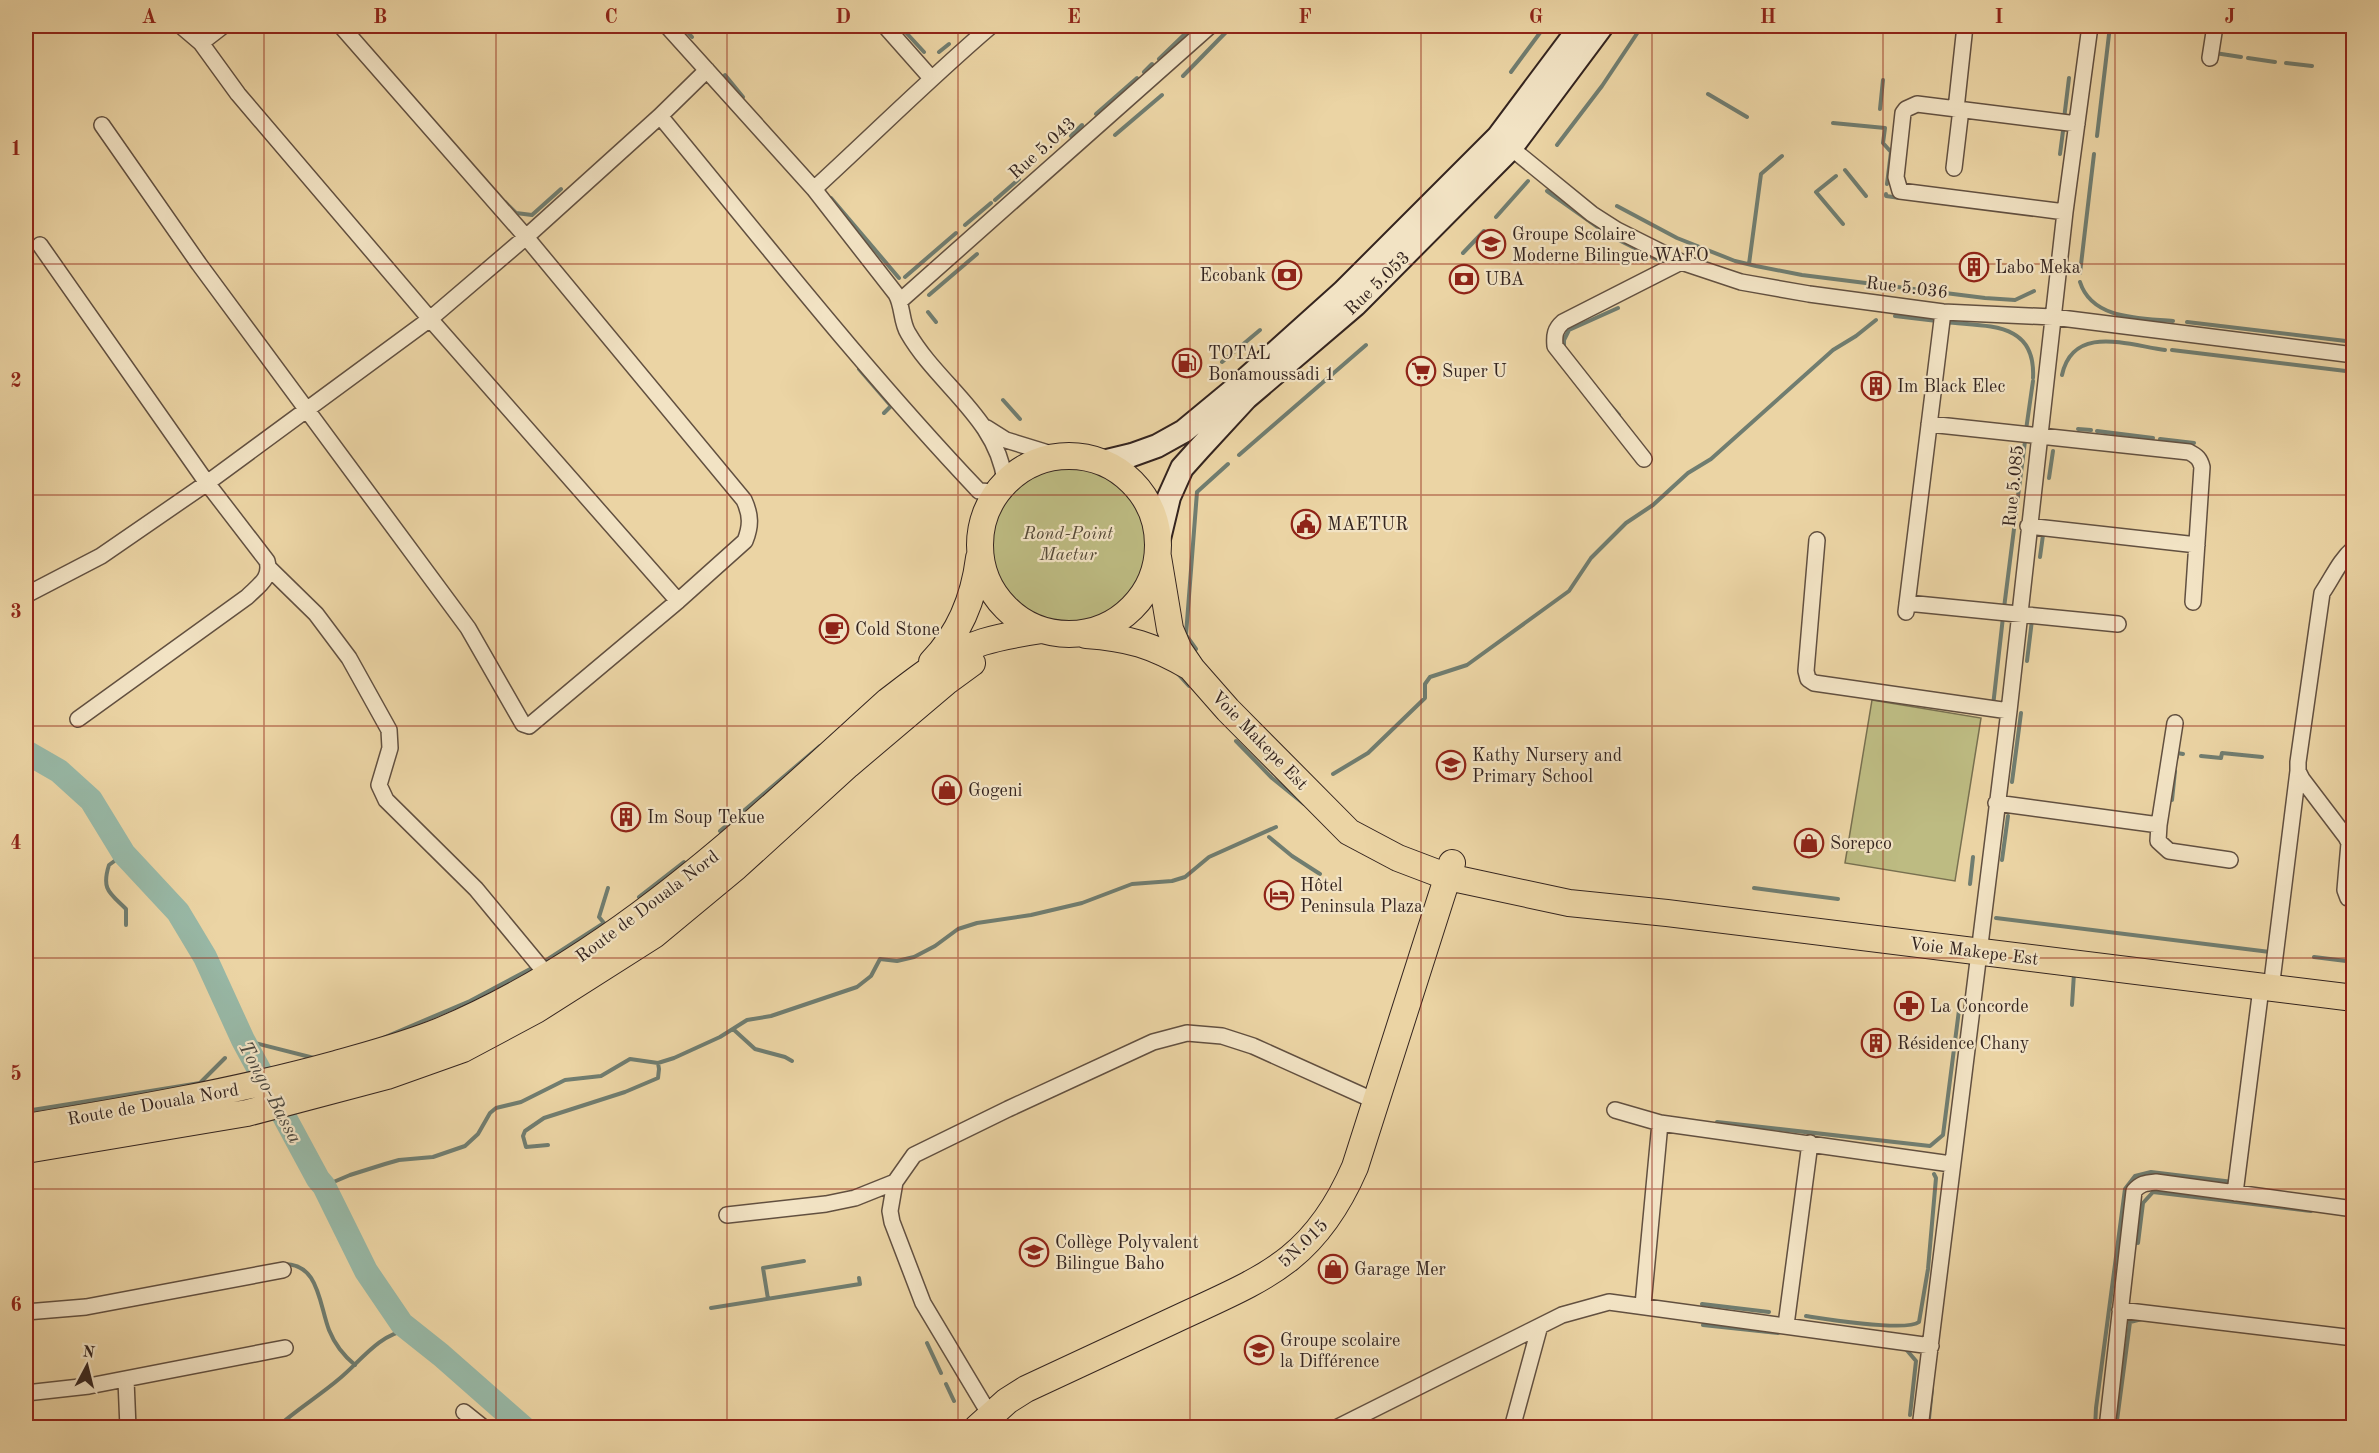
<svg xmlns="http://www.w3.org/2000/svg" width="2379" height="1453" viewBox="0 0 2379 1453" font-family="'Old Standard TT',serif">
  <style>
    .green { fill: #bdbb82; stroke: #787050; stroke-width: 1.5 }
    .lines { fill: none; stroke-linecap: round; stroke-linejoin: round }
    .stream { stroke: #707d70; stroke-width: 4 }
    .river { stroke: #98b8a6; stroke-width: 24 }
    .street-casing { stroke: #625040; stroke-width: 18 }
    .secondary-casing { stroke: #34241f; stroke-width: 26 }
    .primary-casing { stroke: #34241f; stroke-width: 28 }
    .street { stroke: #f2e3c4; stroke-width: 15 }
    .secondary { stroke: #f2e3c4; stroke-width: 22 }
    .primary { stroke: #ebd4a4; stroke-width: 26 }
    .grid { fill: none; stroke: #8f2418; stroke-width: 1.5; stroke-opacity: 0.55 }
    .labels { text-anchor: middle; stroke-width: 4.5; stroke-linejoin: round; paint-order: stroke }
    .street-label { font-size: 18px; fill: #34241f; stroke: #f2e3c4 }
    .poi-label { font-size: 18px; fill: #34241f; stroke: #f2e3c4; text-anchor: start }
    .park-label { font-size: 18px; font-style: italic; fill: #564a38; stroke: #f2e3c4 }
    .water-label { font-size: 20px; font-style: italic; fill: #4d4941; stroke: #f2e3c4 }
    .neatline { fill: none; stroke: #8f2418; stroke-width: 2 }
    .grid-label { font-size: 20px; text-anchor: middle; font-weight: bold; fill: #8f2418 }
  </style>
  <rect width="100%" height="100%" fill="#ebd4a4"/>
  <filter id="stains"><feTurbulence type="fractalNoise" baseFrequency=".00333" numOctaves="4"/><feColorMatrix values="0 0 0 0 .2 0 0 0 0 .09 0 0 0 0 .02 0 0 0 .5 -.17"/></filter>
  <radialGradient id="worn" r=".72"><stop offset=".6" stop-color="#630" stop-opacity="0"/><stop offset="1" stop-color="#630" stop-opacity=".3"/></radialGradient>
  <path class="green" d="M989 544a79 79 0 1 1 158 0a79 79 0 1 1-158 0Z
    M1872 700 1981 718 1955 881 1845 863Z"/>
  <g class="lines">
    <path class="stream" d="M900 26 924 52
      M684 28 692 37
      M939 52 949 44
      M2215 53 2241 57
      M2248 58 2275 62
      M1159 59 1187 32
      M2286 63 2312 66
      M1144 72 1152 64
      M1511 72 1545 26
      M725 75 743 97
      M1183 76 1232 26
      M1708 94 1747 117
      M1880 109 1883 80
      M1096 114 1137 78
      M2064 119 2069 78
      M1833 123 1885 128 1883 143 1891 152 1887 184
      M1115 135 1162 95
      M1071 136 1082 125
      M2097 136 2110 26
      M1557 145 1602 86 1642 26
      M2060 154 2063 131
      M1845 170 1866 196
      M1836 176 1816 192 1843 224
      M1547 191 1609 235 1666 264
      M1886 194V196L1900 198
      M831 198 899 278
      M995 200 1019 179
      M505 202 516 213 532 215 561 189
      M1617 206 1677 238 1735 261 1756 266 1802 275 1985 298 2015 300 2034 291
      M1496 217 1528 181
      M965 225 991 203
      M1463 253 1484 231
      M1749 264 1761 174 1782 156
      M2080 273 2094 154
      M905 277 956 233
      M2080 282C2092 320 2141 318 2173 321
      M929 295 977 254
      M928 312 936 322
      M1895 316 1937 321
      M1945 322C1988 327 2036 321 2033 378
      M2187 322 2354 342
      M1564 349V340L1569 330 1618 308
      M2172 350 2354 372
      M1222 362 1260 330
      M859 369 891 406 884 413
      M2062 375C2073 324 2128 345 2165 350
      M1003 400 1020 419
      M1611 406 1619 415
      M2078 429 2091 430
      M2026 430 2033 381
      M2097 431 2153 438
      M2160 439 2194 443
      M1239 455 1366 345
      M2049 478 2053 451
      M2015 520 2025 441
      M2040 557 2043 535
      M2004 608 2014 529
      M1196 649 1186 635 1197 492 1228 464
      M2027 661 2032 620
      M1178 674 1189 686
      M1993 706 2003 617
      M1236 741 1272 778 1304 804
      M2201 756 2221 758 2222 753 2262 757
      M2177 757V753L2183 754
      M1333 774 1368 753 1425 698V684L1430 677 1467 665 1569 591 1591 558 1626 523 1653 505 1688 473 1711 459 1833 350 1856 336 1876 320
      M2012 782 2021 713
      M2172 800 2175 771
      M720 831 820 746
      M1269 837 1292 856 1320 874
      M124 854 109 865C101 890 110 893 126 909V925
      M2002 860 2008 816
      M1970 884 1973 857
      M1754 888 1838 899
      M639 897 684 862
      M1996 918 2270 952
      M2314 957 2354 962
      M545 961 604 923 599 917 608 888
      M2072 1005 2074 973
      M733 1029 755 1049 785 1057 792 1061
      M383 1038 470 1001 534 967
      M243 1040 314 1058
      M26 1111 200 1083 225 1058
      M1717 1122 1930 1146 1943 1135 1959 1010
      M548 1145 526 1147 523 1136 525 1131 544 1118 625 1092 658 1078 659 1069 658 1063
      M324 1186 350 1175 385 1164 399 1160 433 1157 465 1146 478 1134 490 1113 496 1108 521 1102 565 1080 601 1076 630 1059 658 1063 674 1058 720 1037 747 1020 771 1016 857 987 871 976 880 959 897 961 914 957 935 946 958 929 977 923 1031 915 1082 903 1132 884 1172 881 1185 877 1209 857 1276 827
      M2138 1243 2143 1203 2153 1192 2311 1211
      M282 1264C319 1262 319 1304 329 1330 335 1345 343 1355 355 1365
      M768 1299 763 1268 804 1261
      M1702 1304 1769 1312
      M711 1308 860 1284 859 1278
      M1806 1316C1826 1319 1906 1332 1919 1322L1928 1269 1936 1178 1934 1174
      M1703 1325 1778 1333
      M927 1343 941 1373
      M1905 1348 1916 1361 1910 1415
      M946 1384 954 1401
      M276 1428C296 1410 319 1396 339 1379 360 1362 378 1335 407 1330
      M1928 1428 1932 1389
      M2095 1428 2096 1408 2125 1189 2135 1176 2151 1172 2233 1182
      M2116 1428 2130 1322 2142 1319"/>
    <path class="river" d="M26 752 59 771 91 800 124 854 178 912 205 957 243 1040 318 1179 324 1186 366 1271 402 1324 441 1355 524 1428"/>
    <g class="street-casing">
      <path id="street" d="M181 26 201 43
        M223 26 201 43 238 94 430 319 678 601
        M341 26 526 237 660 116C764 242 866 372 979 491L996 492
        M667 26 814 189 896 294C903 306 901 322 908 333 938 385 997 418 1005 481
        M885 26 931 78
        M2210 58 2215 26
        M1956 109 1965 26
        M660 116 707 70
        M1505 143 1592 214 1617 230 1681 262 1741 282 1809 294 1943 312 2053 317 2354 355
        M1954 168 1961 109
        M814 189C873 135 930 78 991 26
        M2065 212 1900 191 1896 177 1903 113 1906 109 1917 104 2077 124
        M40 245 207 483 267 561C272 578 258 586 247 597L78 719
        M900 301 1210 26
        M1929 424 2189 452C2197 456 2200 459 2202 467L2193 602
        M987 428 1006 440 1058 456
        M2354 429V438
        M1644 459 1555 346C1554 335 1555 329 1563 322L1681 262
        M2028 526 2197 545
        M1817 540 1806 671 1808 679 1814 683 2009 711
        M2354 548C2339 561 2333 577 2322 593L2298 762V771L2302 779 2346 837 2349 843 2345 890 2348 898 2354 900
        M269 568 316 614 349 658 389 730 390 748 379 785 386 800 476 889 548 976
        M26 595 101 556 207 483 430 319 526 237 744 500C751 515 751 526 745 541L678 601 529 726 523 724 468 628 199 264 102 125
        M1907 603 2118 624
        M1906 612 1943 312
        M1996 803 2159 825 2158 841 2169 851 2230 860
        M2159 825 2175 723
        M2271 989 2298 771
        M1615 1110 1660 1123 1951 1164
        M2235 1193 2261 988
        M727 1215 826 1204 855 1198 895 1182
        M1643 1305 1660 1123
        M2120 1310 2354 1338
        M26 1312 86 1307 283 1270
        M1786 1325 1810 1143
        M126 1380 128 1428
        M26 1393 89 1386 285 1348
        M464 1412 484 1428
        M990 1415 923 1303 892 1222 890 1211 895 1182 914 1155 1008 1109 1153 1042 1187 1033 1222 1036 1253 1046 1375 1101
        M1336 1428 1562 1315 1609 1302 1931 1346
        M1512 1428 1539 1329
        M1920 1428 2009 711 2065 212 2090 26
        M2107 1428 2134 1191C2141 1183 2146 1183 2156 1182L2354 1209"/>
    </g>
    <g class="secondary-casing">
      <path id="secondary" d="M1103 462 1132 455 1157 446 1184 431 1236 388 1343 292 1498 137 1581 26
        M1159 539 1169 497 1182 468 1199 449 1246 398 1355 305 1511 148 1602 26"/>
    </g>
    <g class="primary-casing">
      <path id="primary" d="M980 545a89 89 0 1 1 178 0a89 89 0 1 1-178 0Z
        M1158 557 1170 629 1179 650 1192 669 1228 710 1349 832 1398 858 1448 877 1569 903 1667 913 2354 998
        M1086 635C1129 638 1152 645 1190 667
        M932 662C960 633 974 598 979 558
        M26 1127C130 1110 234 1092 336 1064 371 1054 406 1045 440 1031 614 958 750 826 888 701 917 679 948 653 983 642 1002 636 1022 633 1042 630
        M26 1150 247 1113 387 1076 463 1049 536 1010 654 935 736 867 848 765 946 682 972 663
        M977 1428 1007 1401 1026 1389C1075 1366 1123 1344 1172 1321 1261 1279 1313 1264 1355 1167L1452 863"/>
    </g>
    <use href="#street" class="street"/>
    <use href="#secondary" class="secondary"/>
    <use href="#primary" class="primary"/>
  </g>
  <path class="grid" d="M264 26V1428M496 26V1428M727 26V1428M958 26V1428M1190 26V1428M1421 26V1428M1652 26V1428M1883 26V1428M2115 26V1428M26 264H2354M26 495H2354M26 726H2354M26 958H2354M26 1189H2354"/>
  <defs>
    <g id="school-ring" transform="scale(1.5)"><circle r="9.5" fill="#f2e3c4" stroke="#8f2418" stroke-width="1.5"/><path d="M0-5L7-2L0 1L-7-2ZM-4 1L0 2.5L4 1V4Q0 6-4 4Z" fill="#8f2418"/></g>
    <g id="building-ring" transform="scale(1.5)"><circle r="9.5" fill="#f2e3c4" stroke="#8f2418" stroke-width="1.5"/><path d="M-4-6H4V6H1V3H-1V6H-4ZM-2.5-4.3h1.7v1.8h-1.7ZM.8-4.3h1.7v1.8H.8ZM-2.5-1h1.7V.8h-1.7ZM.8-1h1.7V.8H.8Z" fill="#8f2418"/></g>
    <g id="bank-ring" transform="scale(1.5)"><circle r="9.5" fill="#f2e3c4" stroke="#8f2418" stroke-width="1.5"/><path d="M-6-4H6V4H-6ZM0-2.3a2.3 2.3 0 1 0 0 4.6a2.3 2.3 0 1 0 0-4.6Z" fill="#8f2418"/></g>
    <g id="fuel-ring" transform="scale(1.5)"><circle r="9.5" fill="#f2e3c4" stroke="#8f2418" stroke-width="1.5"/><path d="M-5.5-6h7V0h2V4h1.3V-2.5L3-4.5l.8-.8L6-3V5H2.5V1h-1V6h-7ZM-4.2-4.7v3.2H.2V-4.7Z" fill="#8f2418"/></g>
    <g id="supermarket-ring" transform="scale(1.5)"><circle r="9.5" fill="#f2e3c4" stroke="#8f2418" stroke-width="1.5"/><path d="M-6-5.5h2.5l.6 2H6L4.5 2H-2.5L-4.4-4H-6ZM-1.5 3.2a1.3 1.3 0 1 0 .1 0ZM3 3.2a1.3 1.3 0 1 0 .1 0Z" fill="#8f2418"/></g>
    <g id="civic-ring" transform="scale(1.5)"><circle r="9.5" fill="#f2e3c4" stroke="#8f2418" stroke-width="1.5"/><path d="M-.6-6.5H3V-4.5H.6V-3L4-1V1h2V6H-6V1h2V-1L-.6-3ZM-1.2 2.5V6h2.4V2.5Z" fill="#8f2418"/></g>
    <g id="cafe-ring" transform="scale(1.5)"><circle r="9.5" fill="#f2e3c4" stroke="#8f2418" stroke-width="1.5"/><path d="M-5.5-4.5H6V0H3Q3 3.5 0 3.5H-2.5Q-5.5 3.5-5.5 0ZM3-3.2v2h1.7v-2ZM-6 4.5H4V6H-6Z" fill="#8f2418"/></g>
    <g id="shop-ring" transform="scale(1.5)"><circle r="9.5" fill="#f2e3c4" stroke="#8f2418" stroke-width="1.5"/><path d="M-5-2.5h2.3a2.7 3.5 0 0 1 5.4 0H5L5.5 6h-11ZM-1.5-2.5h3a1.5 2.3 0 0 0-3 0Z" fill="#8f2418"/></g>
    <g id="hotel-ring" transform="scale(1.5)"><circle r="9.5" fill="#f2e3c4" stroke="#8f2418" stroke-width="1.5"/><path d="M-6-4.5h1.5V1H6V5H4.5V3h-9V5H-6ZM-4 0a1.8 1.8 0 1 1 3.6 0ZM.5 0V-2.5h3Q6-2.5 6 0Z" fill="#8f2418"/></g>
    <g id="pharmacy-ring" transform="scale(1.5)"><circle r="9.5" fill="#f2e3c4" stroke="#8f2418" stroke-width="1.5"/><path d="M-2-6h4v4h4v4h-4v4h-4v-4h-4v-4h4Z" fill="#8f2418"/></g>
  </defs>
  <g fill-rule="evenodd">
    <use href="#school-ring" x="1491" y="244"/>
    <use href="#building-ring" x="1974" y="267"/>
    <use href="#bank-ring" x="1287" y="275"/>
    <use href="#bank-ring" x="1464" y="279"/>
    <use href="#fuel-ring" x="1187" y="363"/>
    <use href="#supermarket-ring" x="1421" y="371"/>
    <use href="#building-ring" x="1876" y="386"/>
    <use href="#civic-ring" x="1306" y="524"/>
    <use href="#cafe-ring" x="834" y="629"/>
    <use href="#school-ring" x="1451" y="765"/>
    <use href="#shop-ring" x="947" y="790"/>
    <use href="#building-ring" x="626" y="817"/>
    <use href="#shop-ring" x="1809" y="843"/>
    <use href="#hotel-ring" x="1279" y="895"/>
    <use href="#pharmacy-ring" x="1909" y="1006"/>
    <use href="#building-ring" x="1876" y="1043"/>
    <use href="#school-ring" x="1034" y="1252"/>
    <use href="#shop-ring" x="1333" y="1269"/>
    <use href="#school-ring" x="1259" y="1350"/>
  </g>
  <g class="labels">
    <g class="street-label">
      <text transform="translate(1042 148) rotate(-42)" y="6">Rue 5.043</text>
      <text transform="translate(1377 283) rotate(-44)" y="6">Rue 5.053</text>
      <text transform="translate(1907 287) rotate(7)" y="6">Rue 5.036</text>
      <text transform="translate(2013 486) rotate(-84)" y="6">Rue 5.085</text>
      <text transform="translate(1260 740) rotate(46)" y="6">Voie Makepe Est</text>
      <text transform="translate(647 906) rotate(-37)" y="6">Route de Douala Nord</text>
      <text transform="translate(1974 951) rotate(7)" y="6">Voie Makepe Est</text>
      <text transform="translate(153 1104) rotate(-10)" y="6">Route de Douala Nord</text>
      <text transform="translate(1303 1243) rotate(-44)" y="6">5N.015</text>
    </g>
    <g class="poi-label">
      <text x="1512" y="240">Groupe Scolaire<tspan x="1512" dy="21">Moderne Bilingue WAFO</tspan></text>
      <text x="1995" y="273">Labo Meka</text>
      <text x="1266" y="281" text-anchor="end">Ecobank</text>
      <text x="1485" y="285">UBA</text>
      <text x="1208" y="359">TOTAL<tspan x="1208" dy="21">Bonamoussadi 1</tspan></text>
      <text x="1442" y="377">Super U</text>
      <text x="1897" y="392">Im Black Elec</text>
      <text x="1327" y="530">MAETUR</text>
      <text x="855" y="635">Cold Stone</text>
      <text x="1472" y="761">Kathy Nursery and<tspan x="1472" dy="21">Primary School</tspan></text>
      <text x="968" y="796">Gogeni</text>
      <text x="647" y="823">Im Soup Tekue</text>
      <text x="1830" y="849">Sorepco</text>
      <text x="1300" y="891">Hôtel<tspan x="1300" dy="21">Peninsula Plaza</tspan></text>
      <text x="1930" y="1012">La Concorde</text>
      <text x="1897" y="1049">Résidence Chany</text>
      <text x="1055" y="1248">Collège Polyvalent<tspan x="1055" dy="21">Bilingue Baho</tspan></text>
      <text x="1354" y="1275">Garage Mer</text>
      <text x="1280" y="1346">Groupe scolaire<tspan x="1280" dy="21">la Différence</tspan></text>
    </g>
    <g class="park-label">
      <text x="1068" y="539">Rond-Point<tspan x="1068" dy="21">Maetur</tspan></text>
    </g>
    <g class="water-label">
      <text transform="translate(271 1092) rotate(62)" y="7">Tongo-Bassa</text>
    </g>
  </g>
  <rect width="2379" height="1453" fill="none" stroke="#ebd4a4" stroke-width="66"/>
  <g transform="translate(87 1366) rotate(7)" stroke="#f2e3c4" stroke-width="4.5" paint-order="stroke">
  <path d="M0-4.5L10 22L0 15L-10 22Z" fill="#34241f"/>
  <text y="-9" font-size="16" font-weight="bold" text-anchor="middle" fill="#34241f">N</text>
  </g>
  <rect x="33" y="33" width="2313" height="1387" class="neatline"/>
  <g class="grid-label">
    <text x="149" y="23">A</text>
    <text x="380" y="23">B</text>
    <text x="611" y="23">C</text>
    <text x="843" y="23">D</text>
    <text x="1074" y="23">E</text>
    <text x="1305" y="23">F</text>
    <text x="1536" y="23">G</text>
    <text x="1768" y="23">H</text>
    <text x="1999" y="23">I</text>
    <text x="2230" y="23">J</text>
    <text x="16" y="155">1</text>
    <text x="16" y="387">2</text>
    <text x="16" y="618">3</text>
    <text x="16" y="849">4</text>
    <text x="16" y="1080">5</text>
    <text x="16" y="1311">6</text>
  </g>
  <rect width="100%" height="100%" filter="url(#stains)"/>
  <rect width="100%" height="100%" fill="url(#worn)"/>
</svg>
